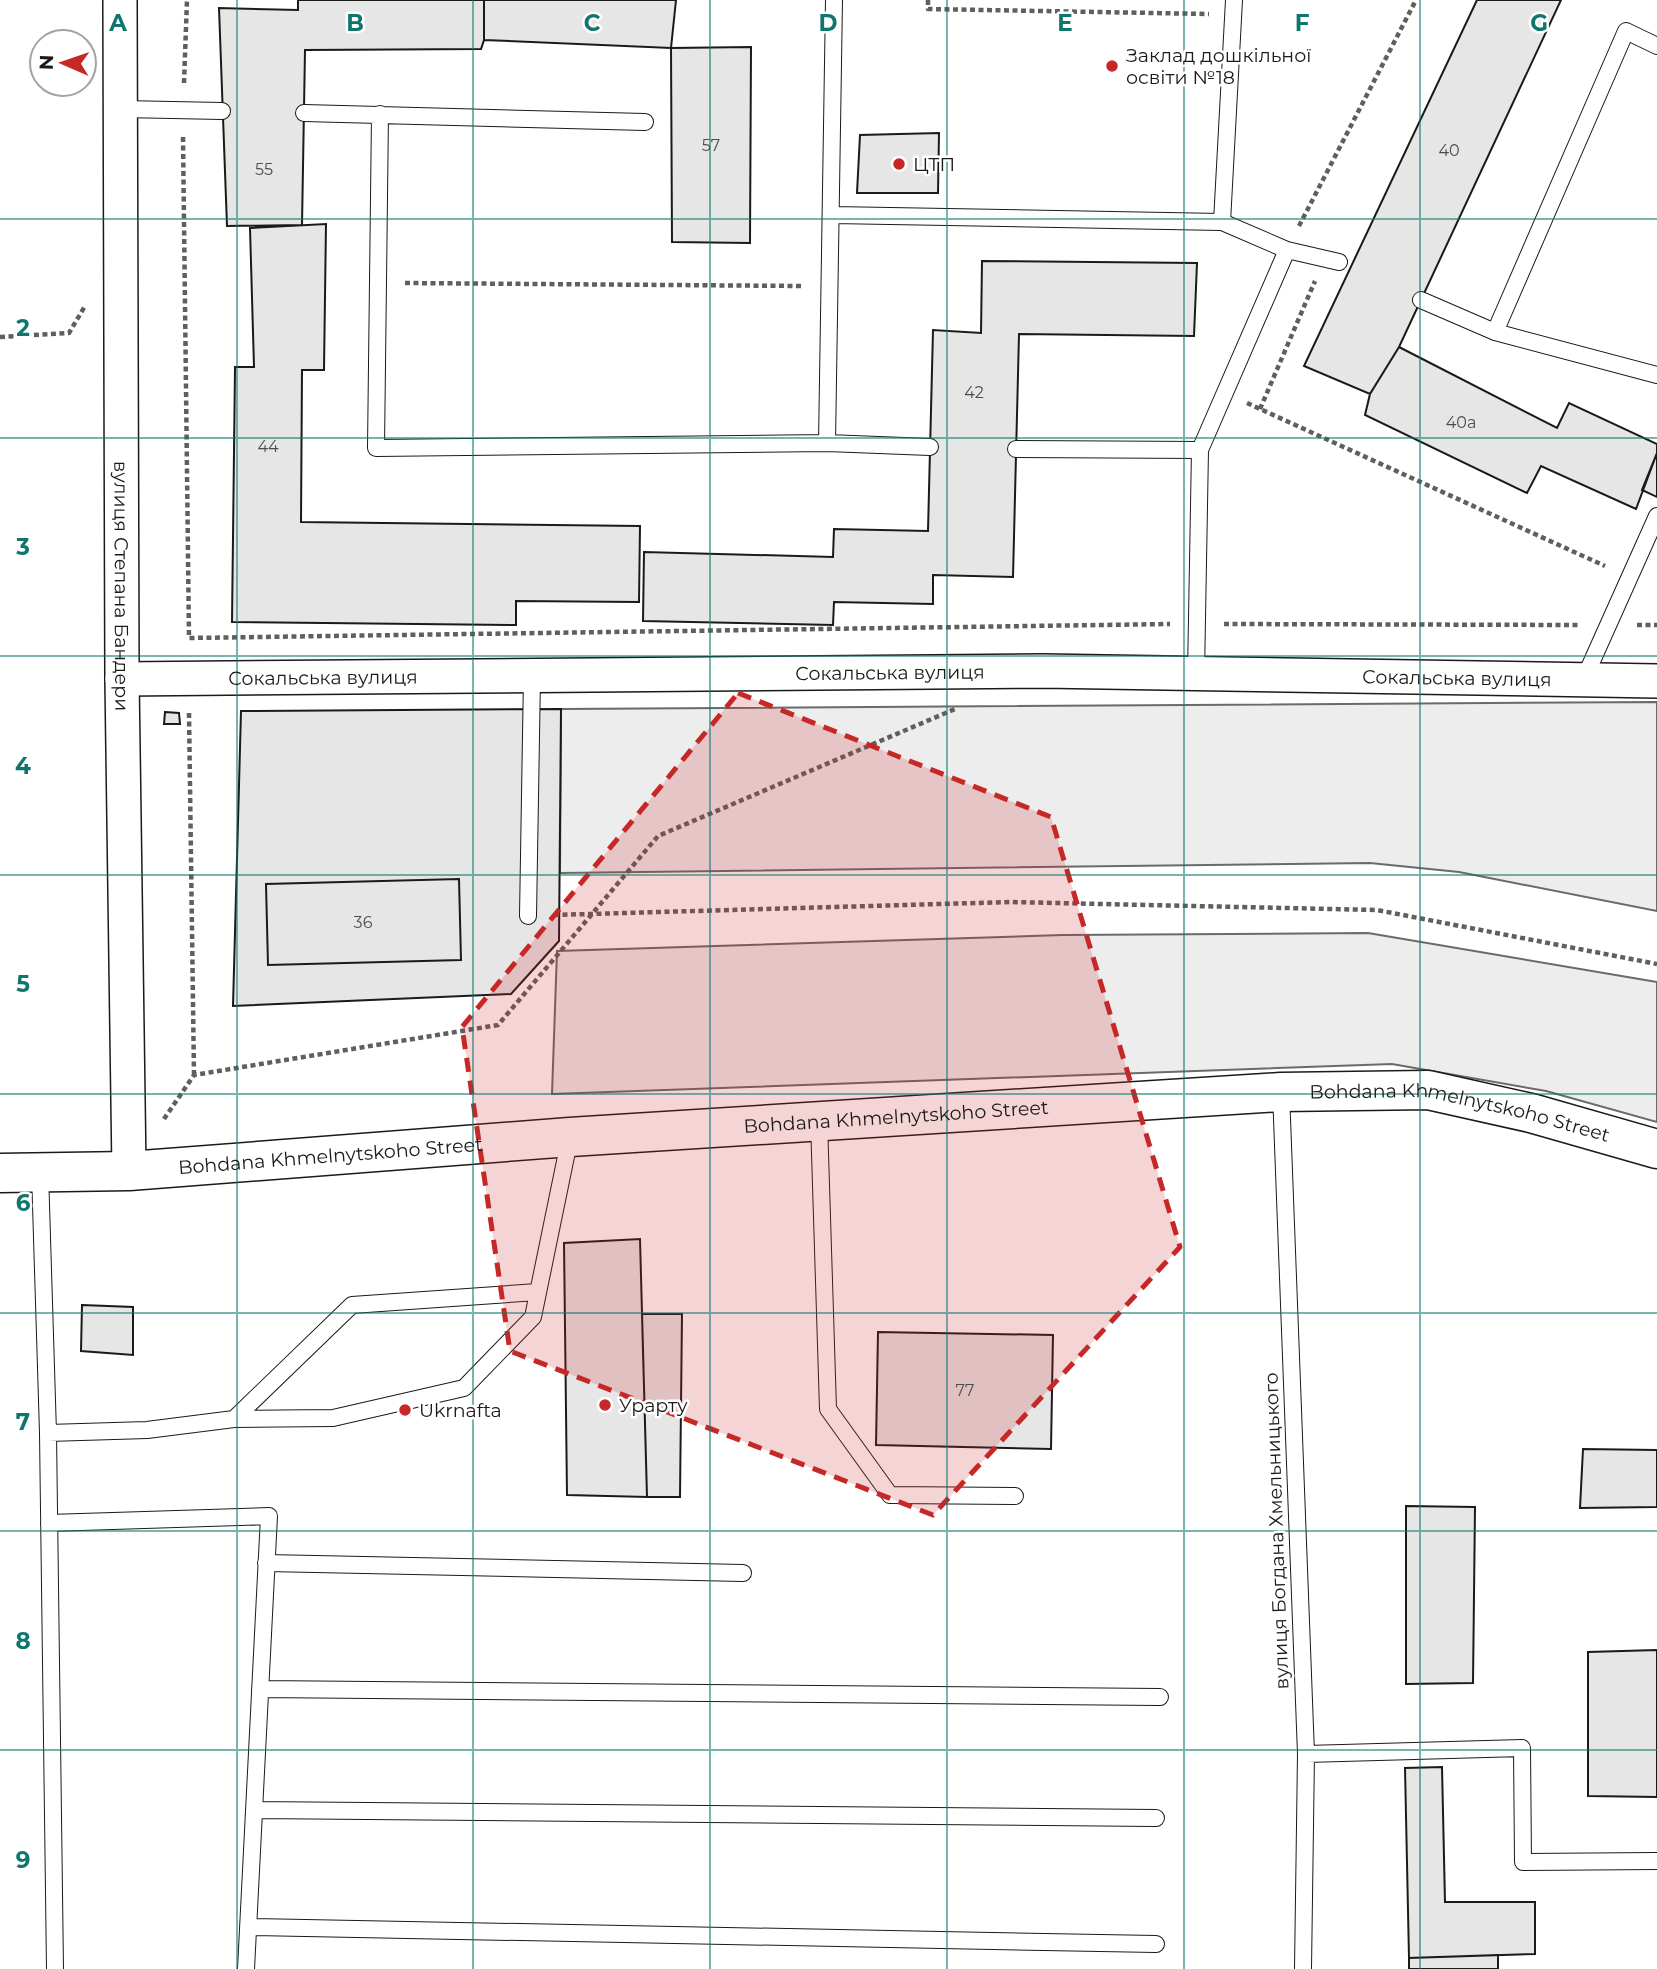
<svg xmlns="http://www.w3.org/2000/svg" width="1657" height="1969" viewBox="0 0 1657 1969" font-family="Montserrat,sans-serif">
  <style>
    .built { fill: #ededed; stroke: #6a6a6a; stroke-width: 2 }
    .building { fill: #e6e6e6; stroke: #1a1a1a; stroke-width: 2 }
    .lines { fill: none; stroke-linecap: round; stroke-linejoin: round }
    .lane-casing { stroke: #1a1a1a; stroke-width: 18 }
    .street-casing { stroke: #1a1a1a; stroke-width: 36 }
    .secondary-casing { stroke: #1a1a1a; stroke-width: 41 }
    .path { stroke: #5f5f5f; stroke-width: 4.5; stroke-dasharray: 5 3.5; stroke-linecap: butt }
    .lane { stroke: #fff; stroke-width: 16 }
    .street { stroke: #fff; stroke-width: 33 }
    .secondary { stroke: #fff; stroke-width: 38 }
    .marked { fill: #c62828; fill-opacity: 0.2; stroke: #c62828; stroke-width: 5; stroke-dasharray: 14 9; stroke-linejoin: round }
    .grid { fill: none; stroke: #0f766e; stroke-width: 2; stroke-opacity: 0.55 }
    .poi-dot { fill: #c62828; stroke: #fff; stroke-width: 2.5 }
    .labels { text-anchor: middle; stroke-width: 5; stroke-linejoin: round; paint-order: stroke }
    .number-label { font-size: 16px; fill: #4d4d4d }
    .poi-label { font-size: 19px; fill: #1a1a1a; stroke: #fff; text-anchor: start }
    .street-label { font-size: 19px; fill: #1a1a1a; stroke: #fff }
    .grid-label { font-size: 23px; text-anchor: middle; font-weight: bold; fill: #0f766e; stroke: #fff; stroke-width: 5; stroke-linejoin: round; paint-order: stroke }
  </style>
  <rect width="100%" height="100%" fill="#fff"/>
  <path class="built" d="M1657 702V911L1459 872 1370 863 560 873 561 709Z
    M1368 933 1657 982V1122L1546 1091 1392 1064 552 1094 557 951 1063 935Z"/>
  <path class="building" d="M298 0H484V40L481 49 305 50 302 225 227 226 219 8 298 10Z
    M484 0H676L671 48 484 40Z
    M1477 0H1561L1399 347 1370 394 1304 366Z
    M751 47 750 243 672 242 671 48Z
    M939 133 938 193H857L860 135Z
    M326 224 324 370H302L301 522 640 526 639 602 516 601V625L232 622 235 367H254L250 228Z
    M982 261 1197 263 1194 336 1019 334 1013 577 933 575V604L834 602 833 625 643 621 644 552 833 557 834 529 928 531 933 330 981 333Z
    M1399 347 1557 428 1569 403 1657 444V453L1636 509 1541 466 1527 493 1365 415 1370 394Z
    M1657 453V497L1642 490Z
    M561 709 559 941 511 994 233 1006 241 711Z
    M165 712 179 713 180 724H164Z
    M459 879 461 960 268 965 266 884Z
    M640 1239 647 1497 567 1495 564 1243Z
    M82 1305 133 1307V1355L81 1351Z
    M642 1314H682L680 1497H647Z
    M878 1332 1053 1335 1051 1449 876 1445Z
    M1583 1449 1657 1450V1507L1580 1508Z
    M1406 1506 1475 1507 1473 1683 1406 1684Z
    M1657 1650V1797L1588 1796V1652Z
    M1442 1767 1445 1902H1535V1954L1409 1958 1405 1768Z
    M1498 1955V1969H1409V1958Z"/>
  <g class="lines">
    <g class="lane-casing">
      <path id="lane" d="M122 109 222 111
        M304 113 645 122
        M380 114 376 448 827 443 930 447
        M833 215 1222 222 1287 250
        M1222 222 1234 0
        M1421 300 1495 332 1657 375
        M1495 332 1626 31 1657 46
        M827 443 834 0
        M1016 449 1200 450
        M1196 674 1200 450 1287 250 1339 262
        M1584 679 1657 516
        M528 916 532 676
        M1281 1092 1306 1754 1303 1969
        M819 1121 828 1409 890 1495 1015 1496
        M40 1172 48 1433 55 1969
        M234 1419 352 1305 537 1292
        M48 1433 147 1430 234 1419 333 1418 464 1388 533 1317 570 1137
        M49 1523 269 1516 246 1969
        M266 1563 743 1573
        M260 1689 1160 1697
        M1306 1754 1522 1748 1523 1862 1657 1861
        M254 1810 1156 1818
        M248 1927 1156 1944"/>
    </g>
    <g class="street-casing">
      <g id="street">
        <path id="s1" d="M120 0 122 679 129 1171"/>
        <path id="s2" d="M122 679 1043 671 1657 681"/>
      </g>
    </g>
    <g class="secondary-casing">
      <g id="secondary">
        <path id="s3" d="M0 1173 129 1171 570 1137 1281 1092 1428 1090 1531 1113 1657 1149"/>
      </g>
    </g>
    <path class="path" d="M928 0V9L1209 14
      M184 83 187 0
      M183 137 189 638 1170 624
      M1299 226 1416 0
      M405 283 802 286
      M0 337 69 333 85 306
      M1247 403 1605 566
      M1260 409 1315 281
      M1224 624 1579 625
      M1637 625H1657
      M189 713 194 1075
      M554 915 1010 902 1377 910 1657 964
      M164 1119 194 1075 498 1025 658 836 955 709"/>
    <use href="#lane" class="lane"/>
    <use href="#street" class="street"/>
    <use href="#secondary" class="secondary"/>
  </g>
  <path class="marked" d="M738 693 1051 817 1180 1247 933 1515 510 1351 462 1027Z"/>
  <path class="grid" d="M237 0V1969M473 0V1969M710 0V1969M947 0V1969M1184 0V1969M1420 0V1969M0 219H1657M0 438H1657M0 656H1657M0 875H1657M0 1094H1657M0 1313H1657M0 1531H1657M0 1750H1657"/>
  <g class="poi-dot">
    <circle cx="1112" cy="66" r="7"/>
    <circle cx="899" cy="164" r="7"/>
    <circle cx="605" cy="1405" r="7"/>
    <circle cx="405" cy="1410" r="7"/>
  </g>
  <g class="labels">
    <g class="number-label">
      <text x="711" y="151">57</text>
      <text x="1449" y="156">40</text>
      <text x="264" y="175">55</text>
      <text x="974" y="398">42</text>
      <text x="1461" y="428">40а</text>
      <text x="268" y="452">44</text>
      <text x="363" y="928">36</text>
      <text x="965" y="1396">77</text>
    </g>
    <g class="poi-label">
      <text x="1126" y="62">Заклад дошкільної<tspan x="1126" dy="22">освіти №18</tspan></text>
      <text x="913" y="171">ЦТП</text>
      <text x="619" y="1412">Урарту</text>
      <text x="419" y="1417">Ukrnafta</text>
    </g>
    <g class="street-label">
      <text dy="7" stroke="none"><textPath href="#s1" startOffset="586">вулиця Степана Бандери</textPath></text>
      <text dy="7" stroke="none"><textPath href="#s2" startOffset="768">Сокальська вулиця</textPath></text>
      <text dy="7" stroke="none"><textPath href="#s2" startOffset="1335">Сокальська вулиця</textPath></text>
      <text dy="7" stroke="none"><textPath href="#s2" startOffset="201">Сокальська вулиця</textPath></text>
      <text dy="7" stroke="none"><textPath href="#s3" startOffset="1465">Bohdana Khmelnytskoho Street</textPath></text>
      <text dy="7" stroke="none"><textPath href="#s3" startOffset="898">Bohdana Khmelnytskoho Street</textPath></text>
      <text dy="7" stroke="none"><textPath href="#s3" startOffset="331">Bohdana Khmelnytskoho Street</textPath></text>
      <text transform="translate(1276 1531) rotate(-92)" y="7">вулиця Богдана Хмельницького</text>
    </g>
  </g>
  <g class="grid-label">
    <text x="118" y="31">A</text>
    <text x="355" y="31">B</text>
    <text x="592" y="31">C</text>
    <text x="828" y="31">D</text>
    <text x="1065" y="31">E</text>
    <text x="1302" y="31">F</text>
    <text x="1539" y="31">G</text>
    <text x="23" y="336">2</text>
    <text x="23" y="555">3</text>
    <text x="23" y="774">4</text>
    <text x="23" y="992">5</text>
    <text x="23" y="1211">6</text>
    <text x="23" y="1430">7</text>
    <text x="23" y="1649">8</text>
    <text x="23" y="1868">9</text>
  </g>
  <g transform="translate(63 63) rotate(272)"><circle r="33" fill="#ffffff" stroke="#a3a3a3" stroke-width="2"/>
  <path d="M0-5L12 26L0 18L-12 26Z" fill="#c62828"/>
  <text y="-10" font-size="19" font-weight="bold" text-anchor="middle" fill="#1a1a1a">N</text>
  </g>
</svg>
